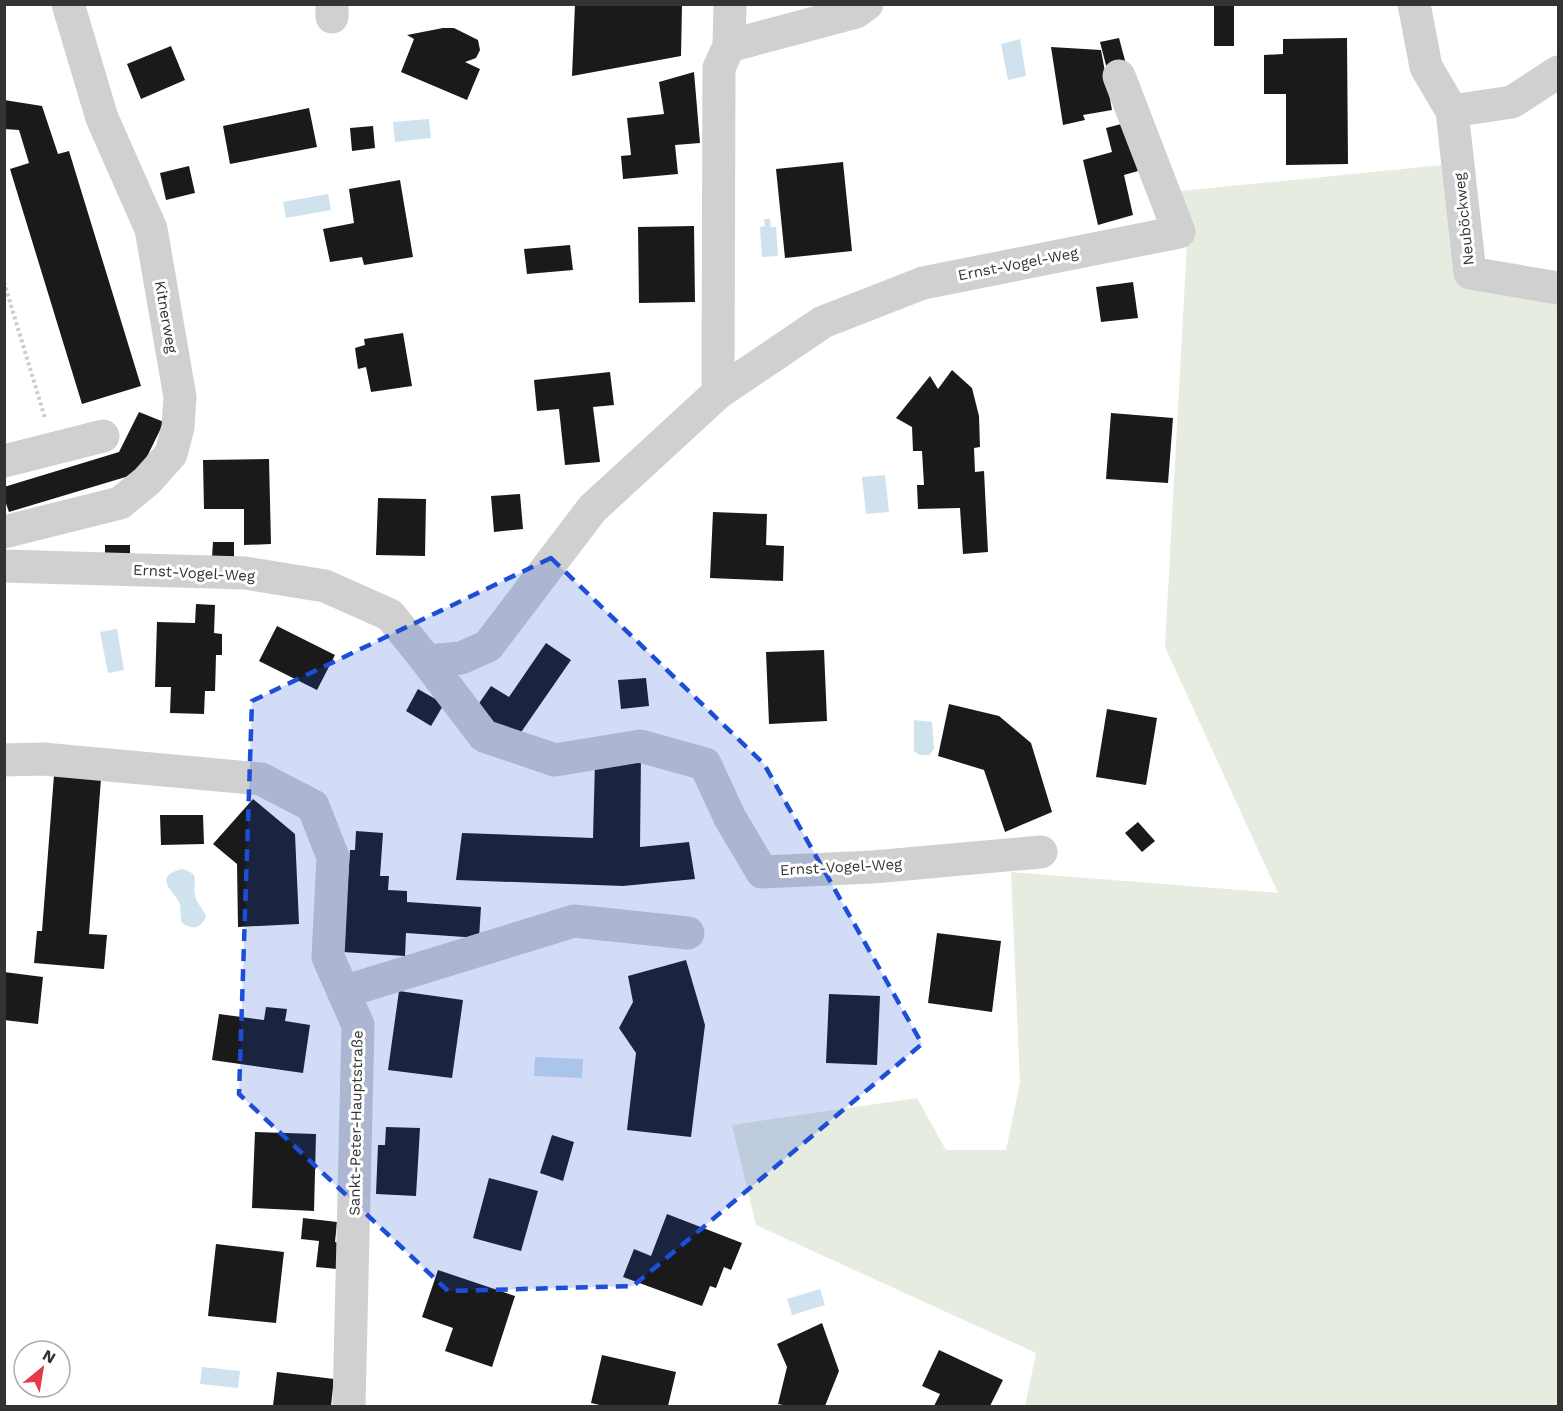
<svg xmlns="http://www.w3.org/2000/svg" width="1563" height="1411" viewBox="0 0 1563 1411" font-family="'Work Sans',sans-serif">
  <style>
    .green { fill: #e6ecdf }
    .water { fill: #cfe2ee }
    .building { fill: #1a1a1a }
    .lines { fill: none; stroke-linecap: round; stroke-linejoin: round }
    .path { stroke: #cdcdcd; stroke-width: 4; stroke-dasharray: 3 3; stroke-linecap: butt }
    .minor { stroke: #d0d0d0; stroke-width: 33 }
    .marked { fill: #1d4ed8; fill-opacity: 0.2; stroke: #1d4ed8; stroke-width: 4.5; stroke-dasharray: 12 8; stroke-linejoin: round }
    .labels { text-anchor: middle; stroke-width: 6; stroke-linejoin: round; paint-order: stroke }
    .street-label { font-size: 15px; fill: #333; stroke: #fff }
  </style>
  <rect width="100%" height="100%" fill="#fff"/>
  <path class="green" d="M1442 165 1461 280 1558 289V1406H1025L1036 1353 756 1225 732 1125 917 1098 946 1150H1006L1020 1083 1011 872 1278 893 1165 647 1187 243 1181 191Z"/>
  <path class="water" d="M1020 39 1026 76 1008 80 1001 44Z
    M429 119 431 138 395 142 393 122Z
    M328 194 331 210 286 218 283 202Z
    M764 219H770L771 227H776L778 256 762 257 760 227 765 226Z
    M885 475 889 512 866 514 862 477Z
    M117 629 124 670 108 673 100 632Z
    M914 720 932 722 934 749 929 755H920L914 751Z
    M182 869C202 874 192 882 195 895 196 903 204 909 206 917 200 929 193 930 182 923 180 917 181 910 180 904 176 893 150 877 182 869Z
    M535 1057 583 1059 582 1078 534 1076Z
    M820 1289 825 1305 792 1315 787 1299Z
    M202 1367 240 1371 238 1388 200 1384Z"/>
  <path class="building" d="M575 4H682L681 56 572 76Z
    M1214 4H1234V46H1214Z
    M443 28H454L478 40 480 50 476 58 465 62 480 69 467 100 401 72 414 39 407 35Z
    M1119 38 1127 68 1108 73 1100 42Z
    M1347 38 1348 164 1286 165V94H1264V55L1283 54V39Z
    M171 46 185 80 141 99 127 64Z
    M1051 47 1101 50 1112 110 1083 115 1085 120 1063 125Z
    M694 72 700 143 675 145 678 174 623 179 621 156 631 155 627 118 664 114 659 82Z
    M4 100 42 106 58 154 69 151 141 386 82 404 10 169 29 163 19 130 4 129Z
    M309 108 317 147 230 164 223 126Z
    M1125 123 1138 171 1124 175 1133 215 1098 225 1083 160 1112 152 1106 128Z
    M373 126 375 148 352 151 350 128Z
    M843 162 852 251 785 258 776 169Z
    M189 166 195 193 166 200 160 173Z
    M400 180 413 257 364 265 362 257 330 262 323 229 354 223 349 189Z
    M694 226 695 302 639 303 638 227Z
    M570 245 573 270 527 274 524 249Z
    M1133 282 1138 318 1101 322 1096 287Z
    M403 333 412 386 371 392 366 367 358 369 355 348 365 345 364 339Z
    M952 370 972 388 979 416 980 447 974 448 975 472 984 471 988 552 963 554 960 508 918 509 917 485H924L922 451H913L912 427 896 418 930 376 938 389Z
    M610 372 614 405 593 407 600 462 565 465 559 409 537 411 534 380Z
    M139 412 164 422 139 473 9 512 4 498V487L119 452Z
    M1111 413 1173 418 1168 483 1106 479Z
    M269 459 271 544 244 545V509H204L203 460Z
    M520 494 523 529 494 532 491 496Z
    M378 498 426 499 425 556 376 555Z
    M713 512 767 514 766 545 784 546 783 581 710 578Z
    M213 542H234V559L212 558Z
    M105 545H130V565H105Z
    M196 604 215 605 214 633 222 634V655H216L215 691H205L204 714 170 713 171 687H155L157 622 195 623Z
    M277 626 335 655 317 690 259 661Z
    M546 643 571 660 515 741 473 712 491 686 509 697Z
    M824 650 827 721 769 724 766 652Z
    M646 678 649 706 621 709 618 680Z
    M418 689 444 704 431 726 406 711Z
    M949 704 999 716 1031 743 1052 812 1005 832 984 770 938 756Z
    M1107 709 1157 718 1146 785 1096 777Z
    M641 755 640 847 689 842 695 879 623 886 456 880 462 833 593 838 595 761Z
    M54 775 101 779 89 934 107 935 104 969 34 963 37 931H42Z
    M253 799 295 834 299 924 238 927 237 864 213 844Z
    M160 815H203L204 844 161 845Z
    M1138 822 1155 841 1142 852 1125 833Z
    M356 831 383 833 380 876H389L388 890 407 891V902L481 907 479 938 406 933 405 956 343 952 350 850H355Z
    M937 933 1001 941 992 1012 928 1003Z
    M686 960 705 1025 691 1137 627 1130 636 1053 619 1028 633 1002 628 976Z
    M4 972 43 977 38 1024 4 1020Z
    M399 991 463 1000 452 1078 388 1070Z
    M829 994 880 996 877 1065 826 1063Z
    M266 1007 287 1009 285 1021 310 1025 303 1073 212 1060 219 1014 264 1020Z
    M386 1127 420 1128 416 1196 376 1194 378 1145H385Z
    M255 1132 316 1134 314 1211 252 1208Z
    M552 1135 574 1142 563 1181 540 1173Z
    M489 1178 538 1191 521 1251 473 1238Z
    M667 1214 742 1243 731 1270 724 1267 716 1288 710 1286 702 1306 623 1277 634 1249 651 1256Z
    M303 1218 337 1222 335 1242 340 1243 337 1269 316 1267 319 1241 301 1239Z
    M216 1244 284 1252 276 1323 208 1316Z
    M438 1270 515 1296 492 1367 445 1351 453 1328 422 1317Z
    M822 1323 839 1371 825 1406H788L778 1404 787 1367 777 1344Z
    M939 1350 1003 1380 990 1406H934L940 1394 922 1386Z
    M602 1355 676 1372 668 1406H604L591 1403Z
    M277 1372 334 1379 331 1406H273Z"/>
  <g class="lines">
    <path class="path" d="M4 282 45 418"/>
    <path class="minor" d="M332 4V17
      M1414 4 1426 67 1452 111 1512 102 1558 72
      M729 46 856 12 867 4
      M1452 111 1470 273 1558 288
      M718 393 719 68 729 46 730 4
      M4 461 103 436
      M4 532 120 503 147 481 171 454 178 427 180 397 151 229 102 118 68 4
      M4 566 245 573 325 586 390 615 427 661 461 658 488 646 592 509 718 393 823 322 923 283 1179 232 1119 76
      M427 661 484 736 555 760 640 746 705 764 730 818 762 872 873 867 1041 852
      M4 760 43 759 261 779 313 806 333 857 328 957 358 1025 349 1406
      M343 992 574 921 688 933"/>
  </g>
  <path class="marked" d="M551 558 764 764 922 1044 633 1286 448 1291 239 1094 252 701Z"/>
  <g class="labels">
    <g class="street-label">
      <text transform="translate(1464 219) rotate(-96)" y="5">Neuböckweg</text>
      <text transform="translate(1018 264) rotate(-11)" y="5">Ernst-Vogel-Weg</text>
      <text transform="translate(166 317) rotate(80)" y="5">Kitnerweg</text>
      <text transform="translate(194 573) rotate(3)" y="5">Ernst-Vogel-Weg</text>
      <text transform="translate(841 867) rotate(-3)" y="5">Ernst-Vogel-Weg</text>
      <text transform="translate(356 1123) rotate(-89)" y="5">Sankt-Peter-Hauptstraße</text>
    </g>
  </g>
  <rect width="1563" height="1411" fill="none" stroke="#333333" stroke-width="12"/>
  <g transform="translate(42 1369) rotate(30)"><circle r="28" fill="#ffffff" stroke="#adadad" stroke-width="1.5"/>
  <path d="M0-4.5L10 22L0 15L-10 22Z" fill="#e63946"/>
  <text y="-9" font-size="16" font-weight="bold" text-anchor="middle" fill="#333333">N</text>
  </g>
</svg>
